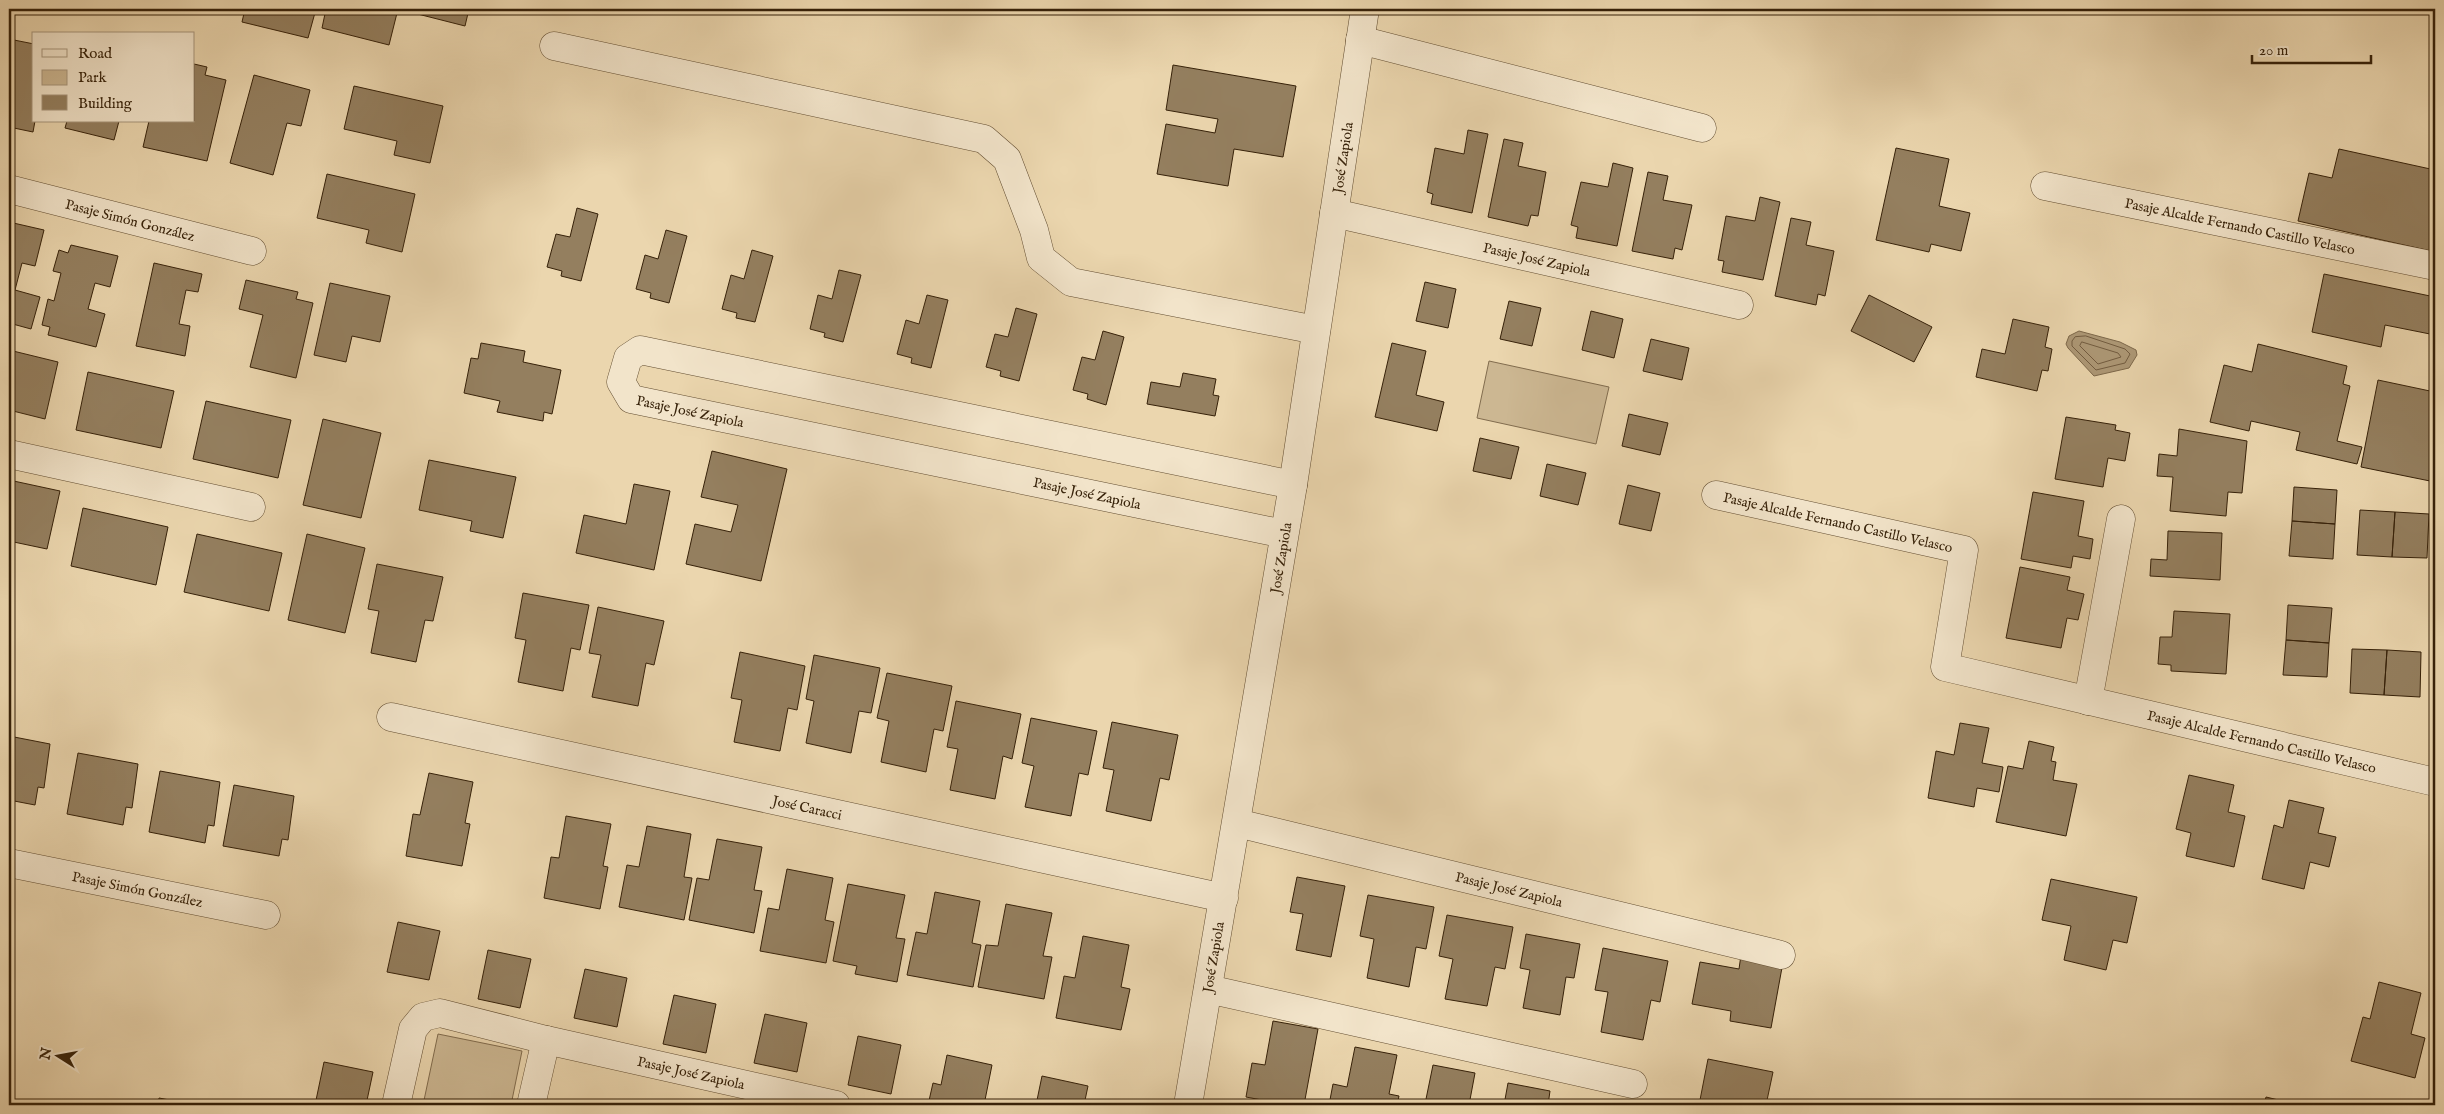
<svg xmlns="http://www.w3.org/2000/svg" width="2444" height="1114" viewBox="0 0 2444 1114" font-family="'IM FELL English',serif">
  <style>
    .green { fill: #ccb792; stroke: #816c4e }
    .water { fill: #ad9876; stroke: #7d684a }
    .lines { fill: none; stroke-linecap: round; stroke-linejoin: round }
    .shore { stroke: #725c40; stroke-width: 1 }
    .building { fill: #947f5f; stroke: #362109 }
    .minor-casing { stroke: #634e32; stroke-width: 29 }
    .minor { stroke: #f2e4ca; stroke-width: 28 }
    .labels { text-anchor: middle; stroke-width: 4.5; stroke-linejoin: round; paint-order: stroke }
    .street-label { font-size: 14px; fill: #362109; stroke: #f2e4ca }
  </style>
  <rect width="100%" height="100%" fill="#ebd6ae"/>
  <filter id="stains"><feTurbulence type="fractalNoise" baseFrequency=".004" numOctaves="4"/><feColorMatrix values="0 0 0 0 .2 0 0 0 0 .09 0 0 0 0 .02 0 0 0 .5 -.17"/></filter>
  <radialGradient id="worn" r=".72"><stop offset=".6" stop-color="#630" stop-opacity="0"/><stop offset="1" stop-color="#630" stop-opacity=".3"/></radialGradient>
  <path class="green" d="M1489 361 1609 387 1596 444 1477 418Z
    M438 1034 522 1051 511 1105H423Z"/>
  <path class="water" d="M2079 331 2120 342 2136 350 2137 355 2129 368 2094 376 2068 348 2066 344 2069 336Z"/>
  <g class="lines">
    <path class="shore" d="M2086 336 2125 349 2130 354 2125 363 2096 370 2072 346V341L2075 337Z
      M2082 342 2118 353 2121 357 2098 364 2080 346Z"/>
  </g>
  <path class="building" d="M245 9H316L308 38 242 22Z
    M326 9H398L389 45 322 28Z
    M398 9H469L465 26Z
    M9 39 34 44 35 121 33 132 9 127Z
    M194 64 207 67 205 75 226 80 207 161 143 147 149 121H194Z
    M1173 65 1296 86 1283 157 1234 149 1228 186 1157 174 1166 124 1215 133 1218 119 1166 110Z
    M254 75 310 90 301 126 287 123 273 175 230 163Z
    M354 86 443 106 430 163 394 155 397 141 344 129Z
    M67 121H119L114 140 65 128Z
    M1468 130 1488 134 1472 213 1431 204 1433 194 1427 192 1435 148 1464 154Z
    M1504 139 1523 143 1518 166 1546 172 1538 216 1531 215 1528 226 1488 217Z
    M1896 148 1949 159 1939 206 1970 213 1961 251 1931 244 1929 252 1876 240Z
    M2339 149 2435 170V252L2298 221 2309 173 2332 178Z
    M1613 163 1633 168 1617 246 1576 238 1578 227 1571 225 1581 182 1608 187Z
    M1648 172 1668 176 1663 200 1692 205 1682 250 1675 248 1673 259 1632 251Z
    M327 174 415 194 402 252 366 243 369 230 317 218Z
    M1760 197 1780 202 1763 280 1722 272 1724 261 1718 260 1726 216 1755 221Z
    M577 208 598 214 581 281 561 276 562 271 547 267 556 234 570 237Z
    M1791 218 1811 222 1806 245 1834 251 1825 296 1818 294 1816 305 1775 296Z
    M9 222 44 230 35 266 22 263 15 290 40 297 31 329 9 323Z
    M666 230 687 236 669 303 650 298 651 293 636 289 645 255 658 259Z
    M71 245 118 256 110 287 95 283 88 309 105 314 96 347 48 335 50 327 42 325 48 299 54 301 61 273 53 271 59 250 68 253Z
    M752 250 773 256 755 322 736 318 737 313 722 309 731 275 744 279Z
    M154 263 202 274 198 292 186 290 179 324 190 326 185 356 136 346Z
    M839 270 861 275 843 342 824 337 825 333 810 329 818 295 832 299Z
    M2324 274 2435 297V335L2385 325 2381 347 2312 332Z
    M246 280 298 292 296 299 313 303 296 378 250 367 263 315 239 309Z
    M1425 282 1456 289 1448 328 1416 321Z
    M330 283 390 296 380 342 352 336 346 362 314 355Z
    M927 295 948 300 931 368 911 363 912 358 897 354 906 320 919 324Z
    M1869 295 1932 327 1914 362 1851 331Z
    M1509 301 1541 308 1532 346 1500 339Z
    M1016 308 1037 314 1019 381 1000 376 1001 371 986 367 995 334 1008 337Z
    M1591 311 1623 319 1614 358 1582 350Z
    M2013 319 2049 327 2045 347 2052 349 2048 371 2042 370 2037 391 1976 377 1982 349 2005 354Z
    M1103 331 1124 337 1106 405 1087 399 1088 394 1073 390 1082 357 1095 360Z
    M1651 339 1689 348 1682 380 1643 371Z
    M481 343 525 351 523 362 561 370 552 414 544 412 543 421 497 412 500 401 464 393 471 358 478 359Z
    M1392 343 1426 351 1416 395 1444 402 1437 431 1375 417Z
    M2258 344 2347 366 2343 384 2350 386 2337 441 2362 447 2357 464 2296 450 2300 432 2251 421 2249 431 2210 422 2224 365 2252 372Z
    M9 350 58 362 45 419 9 410Z
    M88 372 174 391 161 448 76 430Z
    M1183 373 1216 379 1213 395 1219 396 1215 416 1147 404 1151 382 1180 387Z
    M2378 380 2430 391 2432 398 2435 399V482L2361 467Z
    M206 401 291 420 278 478 193 459Z
    M1629 414 1668 423 1660 455 1622 446Z
    M2066 417 2116 425 2115 430 2130 433 2125 461 2108 458 2103 487 2055 479Z
    M323 419 381 433 361 518 303 505Z
    M2179 429 2247 441 2242 493 2228 492 2226 516 2170 511 2173 477 2157 476 2159 454 2177 456Z
    M1480 438 1519 447 1511 479 1473 471Z
    M712 451 787 469 761 581 686 564 695 524 731 532 738 505 701 497Z
    M429 460 516 477 503 538 470 531 472 521 419 510Z
    M1547 464 1586 473 1578 505 1540 496Z
    M9 480 60 491 47 549 9 541Z
    M634 484 670 491 654 570 576 553 584 515 626 524Z
    M1628 485 1660 493 1651 531 1619 524Z
    M2294 487 2337 490 2335 524 2292 521Z
    M2033 492 2084 501 2078 536 2093 539 2090 559 2073 556 2071 568 2021 559Z
    M83 508 168 527 156 585 71 566Z
    M2360 510 2395 512 2392 557 2357 555Z
    M2395 512 2429 514 2427 558 2392 557Z
    M2292 521 2335 524 2333 559 2289 556Z
    M2168 531 2222 533 2220 580 2150 576 2151 559 2167 560Z
    M197 534 282 553 269 611 184 592Z
    M307 534 365 548 345 633 288 620Z
    M377 564 443 577 433 621 425 620 416 662 371 653 379 611 368 609Z
    M2020 567 2070 577 2067 590 2084 594 2078 620 2067 618 2061 648 2006 638Z
    M523 593 589 605 580 650 571 648 563 691 518 682 526 640 515 638Z
    M2288 605 2332 608 2329 643 2286 640Z
    M598 607 664 621 654 665 646 663 638 706 592 697 601 655 589 653Z
    M2174 611 2230 614 2226 674 2171 671V665L2158 664 2160 637H2172Z
    M2286 640 2329 643 2327 677 2283 675Z
    M2352 649 2387 650 2384 695 2350 693Z
    M2387 650 2421 652 2420 697 2384 695Z
    M740 652 805 666 797 710 788 708 780 751 734 742 742 700 731 698Z
    M814 655 880 668 871 713 859 711 851 753 806 743 814 701 806 699Z
    M887 673 952 686 943 731 934 729 926 772 881 762 889 721 877 718Z
    M956 701 1021 714 1012 759 1003 756 995 799 950 790 958 749 947 747Z
    M1031 718 1097 731 1088 775 1079 773 1071 816 1025 807 1034 766 1022 763Z
    M1112 722 1178 735 1169 780 1160 778 1151 821 1106 811 1114 770 1103 768Z
    M1960 723 1989 728 1982 763 2003 767 1999 792 1977 788 1974 807 1928 798 1936 751 1954 755Z
    M9 736 50 744 44 788 38 787 35 805 9 800Z
    M2029 741 2054 747 2051 761 2056 762 2053 780 2077 784 2066 836 1996 822 2008 766 2023 769Z
    M78 753 138 764 132 808 126 807 123 825 67 814Z
    M160 771 220 782 214 826 208 825 205 843 149 832Z
    M429 773 473 782 465 823 470 824 462 866 406 856 413 814 420 815Z
    M2189 775 2234 785 2228 812 2245 816 2234 867 2186 856 2191 833 2176 829Z
    M234 785 294 796 288 840 282 839 279 856 223 846Z
    M2289 800 2324 808 2318 833 2336 837 2329 867 2310 862 2304 889 2262 879 2274 825 2283 828Z
    M566 816 611 824 603 866 608 867 600 909 544 898 551 857 559 858Z
    M647 826 691 834 684 877 692 878 684 920 619 907 627 865 639 867Z
    M717 839 762 847 754 890 762 891 754 933 689 920 697 878 709 880Z
    M787 869 833 878 825 920 834 922 826 963 760 951 768 908 779 910Z
    M1297 877 1345 886 1331 957 1296 950 1303 914 1290 912Z
    M2051 879 2137 897 2127 943 2113 940 2106 970 2064 960 2071 926 2042 920Z
    M848 884 905 895 896 938 905 939 897 982 855 974 857 966 833 961Z
    M935 892 980 901 972 943 981 945 973 987 907 975 916 932 927 934Z
    M1368 895 1434 907 1426 949 1416 947 1409 987 1367 978 1374 939 1360 936Z
    M1006 904 1052 913 1043 956 1052 957 1044 999 978 987 986 945 998 946Z
    M1447 915 1513 927 1505 969 1495 967 1487 1006 1445 999 1453 959 1439 956Z
    M398 922 440 931 429 980 387 972Z
    M1526 934 1580 944 1574 978 1566 977 1560 1015 1523 1008 1530 970 1520 968Z
    M1083 936 1129 945 1121 987 1130 989 1121 1030 1056 1018 1064 976 1075 978Z
    M1603 948 1668 961 1660 1002 1651 1000 1643 1040 1601 1032 1608 992 1595 990Z
    M488 950 531 959 520 1008 478 999Z
    M1741 955 1783 962 1771 1028 1730 1021 1731 1011 1692 1004 1700 962 1739 969Z
    M585 969 627 978 617 1027 574 1018Z
    M2379 982 2421 993 2411 1034 2425 1038 2415 1078 2351 1061 2363 1017 2370 1019Z
    M674 995 716 1004 706 1053 663 1044Z
    M765 1014 807 1023 797 1072 754 1063Z
    M1273 1021 1318 1029 1304 1105H1288L1246 1097 1252 1063 1265 1065Z
    M858 1036 901 1045 891 1094 848 1085Z
    M1355 1047 1397 1055 1389 1094 1399 1096 1397 1105H1329L1333 1084 1347 1087Z
    M947 1055 992 1065 984 1105H928L933 1083 941 1085Z
    M1708 1059 1773 1072 1766 1105H1713V1103L1700 1100Z
    M324 1062 373 1072 366 1105H315Z
    M1433 1065 1475 1073 1469 1105H1411L1412 1102 1425 1104Z
    M1042 1076 1088 1086 1084 1105H1036Z
    M1508 1083 1550 1091 1548 1105H1504Z
    M2266 1097 2299 1105H2264Z
    M159 1098 196 1105H158Z"/>
  <g class="lines">
    <g class="minor-casing">
      <g id="minor">
        <path d="M1360 40 1702 128"/>
        <path d="M554 46 984 139 1007 159 1034 230 1041 258 1071 282 1316 330"/>
        <path id="s1" d="M2045 186 2435 266"/>
        <path id="s2" d="M9 189 252 251"/>
        <path id="s3" d="M1334 213 1739 305"/>
        <path d="M9 454 251 507"/>
        <path id="s4" d="M1716 495 1964 550 1945 667 2435 782"/>
        <path d="M1284 534 631 399 621 382 628 358 640 350 1293 485"/>
        <path d="M2088 701 2121 519"/>
        <path id="s5" d="M391 717 1224 898"/>
        <path id="s6" d="M1237 823 1781 955"/>
        <path id="s7" d="M9 863 266 915"/>
        <path d="M1208 989 1633 1084"/>
        <path id="s8" d="M396 1105 413 1029 423 1017 440 1013 546 1040 836 1105"/>
        <path d="M531 1105 546 1040"/>
        <path id="s9" d="M1188 1105 1293 485 1365 9"/>
      </g>
    </g>
    <use href="#minor" class="minor"/>
  </g>
  <g class="labels">
    <g class="street-label">
      <text dy="5" stroke="none"><textPath href="#s9" startOffset="960">José Zapiola</textPath></text>
      <text dy="5" stroke="none"><textPath href="#s2" startOffset="125">Pasaje Simón González</textPath></text>
      <text dy="5" stroke="none"><textPath href="#s1" startOffset="199">Pasaje Alcalde Fernando Castillo Velasco</textPath></text>
      <text dy="5" stroke="none"><textPath href="#s3" startOffset="208">Pasaje José Zapiola</textPath></text>
      <text transform="translate(690 411) rotate(12)" y="5">Pasaje José Zapiola</text>
      <text transform="translate(1087 493) rotate(12)" y="5">Pasaje José Zapiola</text>
      <text dy="5" stroke="none"><textPath href="#s4" startOffset="125">Pasaje Alcalde Fernando Castillo Velasco</textPath></text>
      <text dy="5" stroke="none"><textPath href="#s9" startOffset="555">José Zapiola</textPath></text>
      <text dy="5" stroke="none"><textPath href="#s4" startOffset="698">Pasaje Alcalde Fernando Castillo Velasco</textPath></text>
      <text dy="5" stroke="none"><textPath href="#s5" startOffset="426">José Caracci</textPath></text>
      <text dy="5" stroke="none"><textPath href="#s7" startOffset="131">Pasaje Simón González</textPath></text>
      <text dy="5" stroke="none"><textPath href="#s6" startOffset="280">Pasaje José Zapiola</textPath></text>
      <text dy="5" stroke="none"><textPath href="#s9" startOffset="150">José Zapiola</textPath></text>
      <text dy="5" stroke="none"><textPath href="#s8" startOffset="369">Pasaje José Zapiola</textPath></text>
    </g>
  </g>
  <rect width="2444" height="1114" fill="none" stroke="#ebd6ae" stroke-width="30"/>
  <rect x="10" y="10" width="2424" height="1094" fill="none" stroke="#362109" stroke-width="2.5"/>
  <rect x="15" y="15" width="2414" height="1084" fill="none" stroke="#362109"/>
  <rect x="32" y="32" width="162" height="90" fill="#f2e4ca" stroke="#a7967d"/>
  <rect x="42" y="49" width="25" height="8" fill="#f2e4ca" stroke="#a7967d"/>
  <text x="78" y="58" font-size="15" fill="#362109">Road</text>
  <rect x="42" y="70" width="25" height="15" fill="#ccb792" stroke="#a7967d"/>
  <text x="78" y="82" font-size="15" fill="#362109">Park</text>
  <rect x="42" y="95" width="25" height="15" fill="#947f5f" stroke="#a7967d"/>
  <text x="78" y="108" font-size="15" fill="#362109">Building</text>
  <g transform="translate(58 1056) rotate(281)" stroke="#f2e4ca" stroke-width="4" paint-order="stroke">
  <path d="M0-4L9 19L0 12L-9 19Z" fill="#362109"/>
  <text y="-8" font-size="14" font-weight="bold" text-anchor="middle" fill="#362109">N</text>
  </g>
  <path d="M2252 55v8h119v-8" fill="none" stroke="#362109" stroke-width="2.5"/>
  <text x="2259" y="55" font-size="15" fill="#362109" stroke="#f2e4ca" stroke-width="4" paint-order="stroke">20 m</text>
  <rect width="100%" height="100%" filter="url(#stains)"/>
  <rect width="100%" height="100%" fill="url(#worn)"/>
</svg>
